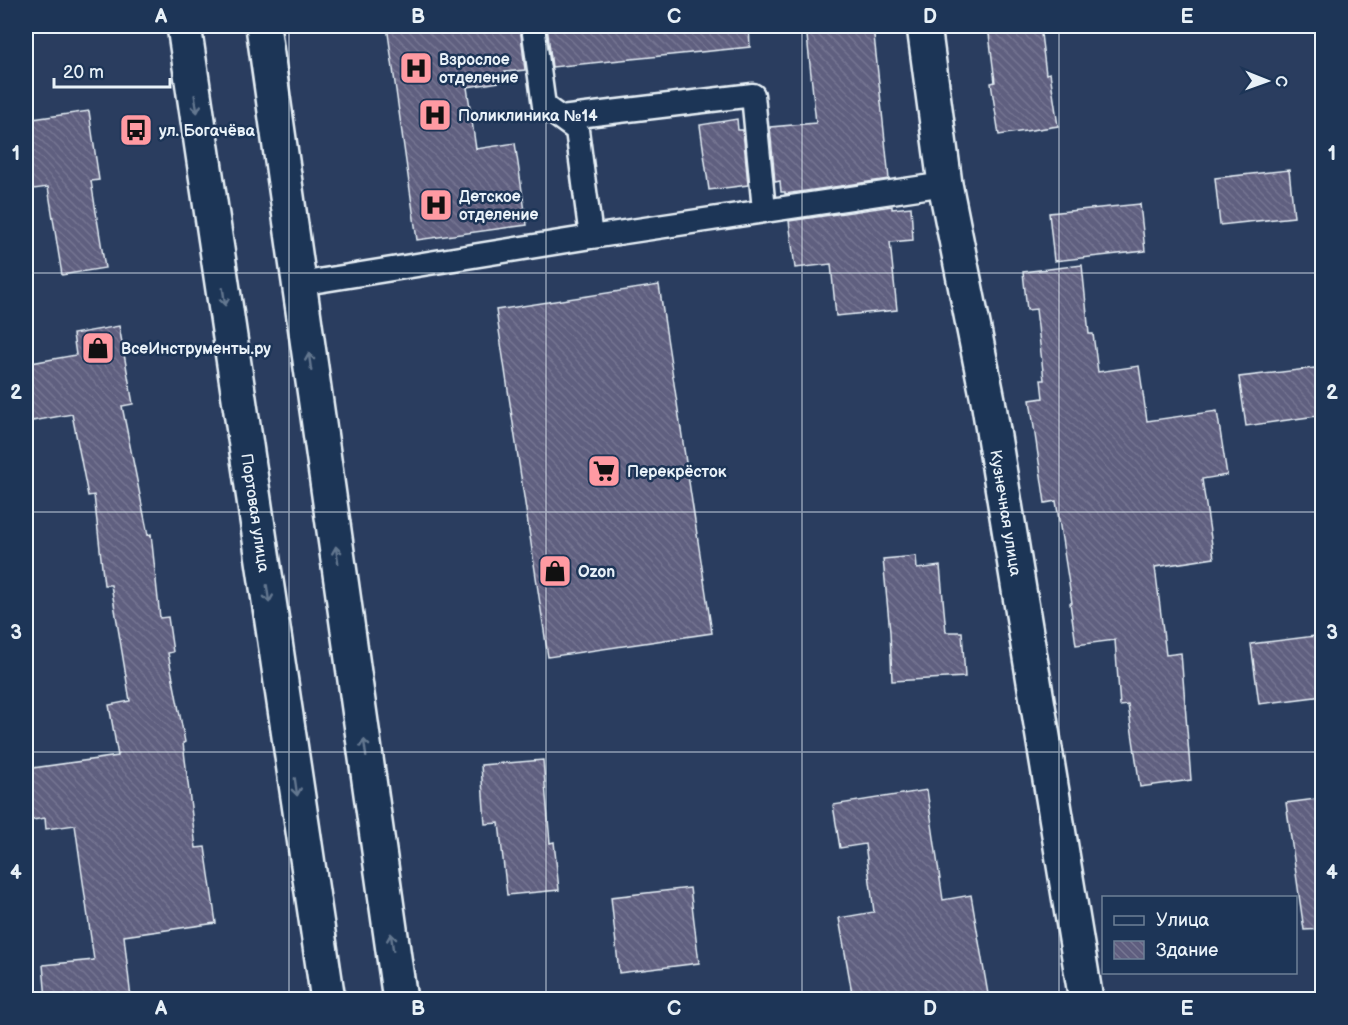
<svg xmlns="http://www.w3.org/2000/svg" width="1348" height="1025" viewBox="0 0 1348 1025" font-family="'Balsamiq Sans',sans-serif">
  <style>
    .building { fill: url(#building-back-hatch); stroke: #e8f1f8; stroke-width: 1.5 }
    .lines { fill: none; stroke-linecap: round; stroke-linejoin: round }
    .service-casing { stroke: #e8f1f8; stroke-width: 27 }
    .minor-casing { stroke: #e8f1f8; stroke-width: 38 }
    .primary-casing { stroke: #e8f1f8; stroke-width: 38 }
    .service { stroke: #1d3557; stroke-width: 22 }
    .minor { stroke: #1d3557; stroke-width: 33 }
    .primary { stroke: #1d3557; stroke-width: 33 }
    .oneway { stroke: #64778f }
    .grid { fill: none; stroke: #e8f1f8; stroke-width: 1.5; stroke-opacity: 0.55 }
    .labels { text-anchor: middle; stroke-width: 5; stroke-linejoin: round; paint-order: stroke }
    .poi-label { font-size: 16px; font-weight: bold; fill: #e8f1f8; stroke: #1d3557; text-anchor: start }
    .street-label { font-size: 16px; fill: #e8f1f8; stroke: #1d3557 }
    .neatline { fill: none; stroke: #e8f1f8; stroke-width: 2 }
    .grid-label { font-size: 20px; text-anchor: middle; font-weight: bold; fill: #e8f1f8 }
  </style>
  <defs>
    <pattern id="building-back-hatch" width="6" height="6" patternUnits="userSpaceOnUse" patternTransform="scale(1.5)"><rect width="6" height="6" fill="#5f5e7f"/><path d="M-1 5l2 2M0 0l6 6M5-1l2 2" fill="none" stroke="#767692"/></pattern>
  </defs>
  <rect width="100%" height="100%" fill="#2a3d5f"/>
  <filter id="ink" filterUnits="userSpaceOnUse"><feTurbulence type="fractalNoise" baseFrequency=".0167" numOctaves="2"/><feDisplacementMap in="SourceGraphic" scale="12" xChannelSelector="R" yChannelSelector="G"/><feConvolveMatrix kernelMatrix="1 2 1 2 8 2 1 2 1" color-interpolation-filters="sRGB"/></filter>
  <g filter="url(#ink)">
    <path class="building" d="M387 26H520L525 70 505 72 507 81 467 87 476 149 515 143 527 225 417 240Z
      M547 26H749L750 47 552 67Z
      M806 26H873L889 179 785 194V192H781L780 181 775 182 770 127 816 123Z
      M988 26H1040L1046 74 1050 73 1058 126 999 135 991 83 995 82Z
      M89 111 99 180 91 181 105 268 62 275 48 187 26 190V120Z
      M737 119 738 130H743L748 185 709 190 700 125Z
      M1289 170 1294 217 1220 225 1215 178Z
      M1140 204 1145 251 1054 261 1049 213Z
      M892 206V209L911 207 913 240 890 242 897 310 836 316 831 264 795 268 789 221Z
      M1082 265 1089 334H1093L1098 372 1139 366 1147 421 1217 411 1227 475 1202 479 1214 558 1155 567 1166 655 1181 653 1191 780 1140 787 1128 705 1120 706 1115 640 1076 645 1070 603H1072L1056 501 1045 503 1030 400 1043 398 1041 380H1044L1036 309 1027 310 1023 272Z
      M659 285 712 633 548 657 496 310Z
      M119 326 133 404 122 406 148 535 151 534 160 618 168 617 173 652 168 653 185 742 183 743 196 848 205 847 216 923 124 936 131 999H46L43 965 94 960 75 825 46 829 45 818 26 821V769L118 756 109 705 130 701 111 585H104L94 495 88 496 72 414 26 422V364L76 355 73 334Z
      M1323 367V415L1246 426 1239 377Z
      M916 556 917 569 940 566 946 632H962L965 677 892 681 890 632 883 559Z
      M1323 635V696L1259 704 1251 644Z
      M543 760 550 843 554 842 559 890 507 895 499 823 485 824 481 765Z
      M927 790 943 900 971 895 988 994 955 999H853L839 918 874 912 865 844 840 848 833 805Z
      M1323 798V929L1304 930 1286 803Z
      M690 888 699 963 619 973 611 897Z"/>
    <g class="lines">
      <g class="service-casing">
        <path id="service" d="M533 26 544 106 577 130 591 237 945 184
          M561 118 753 95 764 210
          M299 284 591 237"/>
      </g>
      <g class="minor-casing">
        <g id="minor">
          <path id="s1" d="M924 26 945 184 988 400 1086 1000"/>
        </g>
      </g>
      <g class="primary-casing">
        <g id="primary">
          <path id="s2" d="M184 26 328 1000"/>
          <path d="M263 26 400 1000"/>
        </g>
      </g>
      <use href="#service" class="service"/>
      <use href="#minor" class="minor"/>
      <use href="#primary" class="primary"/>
    </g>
    <defs><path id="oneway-shaft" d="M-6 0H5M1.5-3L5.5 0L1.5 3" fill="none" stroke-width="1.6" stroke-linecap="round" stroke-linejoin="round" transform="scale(1.5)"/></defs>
    <g class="oneway">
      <use href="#oneway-shaft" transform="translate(196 104) rotate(81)"/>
      <use href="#oneway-shaft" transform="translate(224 297) rotate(82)"/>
      <use href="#oneway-shaft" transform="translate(310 362) rotate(-98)"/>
      <use href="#oneway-shaft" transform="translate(337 555) rotate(-98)"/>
      <use href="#oneway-shaft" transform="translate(268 594) rotate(82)"/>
      <use href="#oneway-shaft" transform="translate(365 748) rotate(-98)"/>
      <use href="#oneway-shaft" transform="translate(296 787) rotate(82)"/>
      <use href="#oneway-shaft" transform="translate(392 942) rotate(-98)"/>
    </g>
  </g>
  <path class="grid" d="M289 26V1000M546 26V1000M802 26V1000M1059 26V1000M26 273H1322M26 512H1322M26 752H1322"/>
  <defs>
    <g id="hospital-square" transform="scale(1.725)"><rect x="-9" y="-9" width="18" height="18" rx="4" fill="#ff9aa2" stroke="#1d3557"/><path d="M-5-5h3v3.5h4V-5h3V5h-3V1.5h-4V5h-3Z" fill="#111"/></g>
    <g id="bus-square" transform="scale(1.725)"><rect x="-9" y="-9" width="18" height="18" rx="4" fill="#ff9aa2" stroke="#1d3557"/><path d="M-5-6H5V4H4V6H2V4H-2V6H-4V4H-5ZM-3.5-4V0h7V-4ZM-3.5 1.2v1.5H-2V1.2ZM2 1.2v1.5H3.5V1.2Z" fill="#111"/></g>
    <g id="shop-square" transform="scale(1.725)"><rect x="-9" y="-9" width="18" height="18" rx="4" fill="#ff9aa2" stroke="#1d3557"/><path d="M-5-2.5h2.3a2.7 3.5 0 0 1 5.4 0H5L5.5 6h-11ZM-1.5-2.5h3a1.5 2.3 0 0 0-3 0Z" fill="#111"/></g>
    <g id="supermarket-square" transform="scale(1.725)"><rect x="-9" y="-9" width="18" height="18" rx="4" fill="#ff9aa2" stroke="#1d3557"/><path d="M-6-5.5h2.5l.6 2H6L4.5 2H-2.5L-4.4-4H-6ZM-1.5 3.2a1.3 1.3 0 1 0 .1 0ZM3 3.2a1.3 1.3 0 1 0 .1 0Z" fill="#111"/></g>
  </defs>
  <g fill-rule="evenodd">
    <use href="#hospital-square" x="416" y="68"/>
    <use href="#hospital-square" x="435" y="115"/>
    <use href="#bus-square" x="136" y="130"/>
    <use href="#hospital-square" x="436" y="205"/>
    <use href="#shop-square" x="98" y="348"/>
    <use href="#supermarket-square" x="604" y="471"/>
    <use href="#shop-square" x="555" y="571"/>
  </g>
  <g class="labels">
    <g class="poi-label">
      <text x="439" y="65">Взрослое<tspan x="439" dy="18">отделение</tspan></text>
      <text x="458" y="121">Поликлиника №14</text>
      <text x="159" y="136">ул. Богачёва</text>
      <text x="459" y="202">Детское<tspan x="459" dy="18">отделение</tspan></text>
      <text x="121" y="354">ВсеИнструменты.ру</text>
      <text x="627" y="477">Перекрёсток</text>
      <text x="578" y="577">Ozon</text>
    </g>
    <g class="street-label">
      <text dy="6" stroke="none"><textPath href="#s2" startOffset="492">Портовая улица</textPath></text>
      <text dy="6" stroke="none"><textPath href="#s1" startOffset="494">Кузнечная улица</textPath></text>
    </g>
  </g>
  <rect width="1348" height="1025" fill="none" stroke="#1d3557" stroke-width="66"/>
  <rect x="1102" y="896" width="195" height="78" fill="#1d3557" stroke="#6e8097" stroke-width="1.5"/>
  <rect x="1114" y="916" width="30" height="9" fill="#1d3557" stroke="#6e8097" stroke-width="1.5"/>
  <text x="1156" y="926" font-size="18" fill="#e8f1f8">Улица</text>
  <rect x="1114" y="941" width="30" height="18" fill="url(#building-back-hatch)" stroke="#6e8097" stroke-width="1.5"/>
  <text x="1156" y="956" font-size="18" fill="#e8f1f8">Здание</text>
  <g transform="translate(1267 81) rotate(91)" stroke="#1d3557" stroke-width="4.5" paint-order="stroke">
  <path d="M0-4.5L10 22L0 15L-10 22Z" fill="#e8f1f8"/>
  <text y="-9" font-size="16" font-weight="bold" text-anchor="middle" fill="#e8f1f8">С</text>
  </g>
  <path d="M54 78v9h116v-9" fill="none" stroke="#e8f1f8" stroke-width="3"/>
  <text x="63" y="78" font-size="18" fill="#e8f1f8" stroke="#1d3557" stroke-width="4.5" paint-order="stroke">20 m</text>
  <rect x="33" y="33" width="1282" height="959" class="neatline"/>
  <g class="grid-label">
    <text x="161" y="23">A</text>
    <text x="418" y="23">B</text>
    <text x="674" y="23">C</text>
    <text x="930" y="23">D</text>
    <text x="1187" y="23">E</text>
    <text x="16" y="160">1</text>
    <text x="1332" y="160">1</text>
    <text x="16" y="399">2</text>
    <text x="1332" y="399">2</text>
    <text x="16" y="639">3</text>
    <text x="1332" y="639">3</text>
    <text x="16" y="879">4</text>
    <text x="1332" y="879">4</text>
    <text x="161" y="1015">A</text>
    <text x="418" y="1015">B</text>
    <text x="674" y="1015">C</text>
    <text x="930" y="1015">D</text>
    <text x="1187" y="1015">E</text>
  </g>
</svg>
